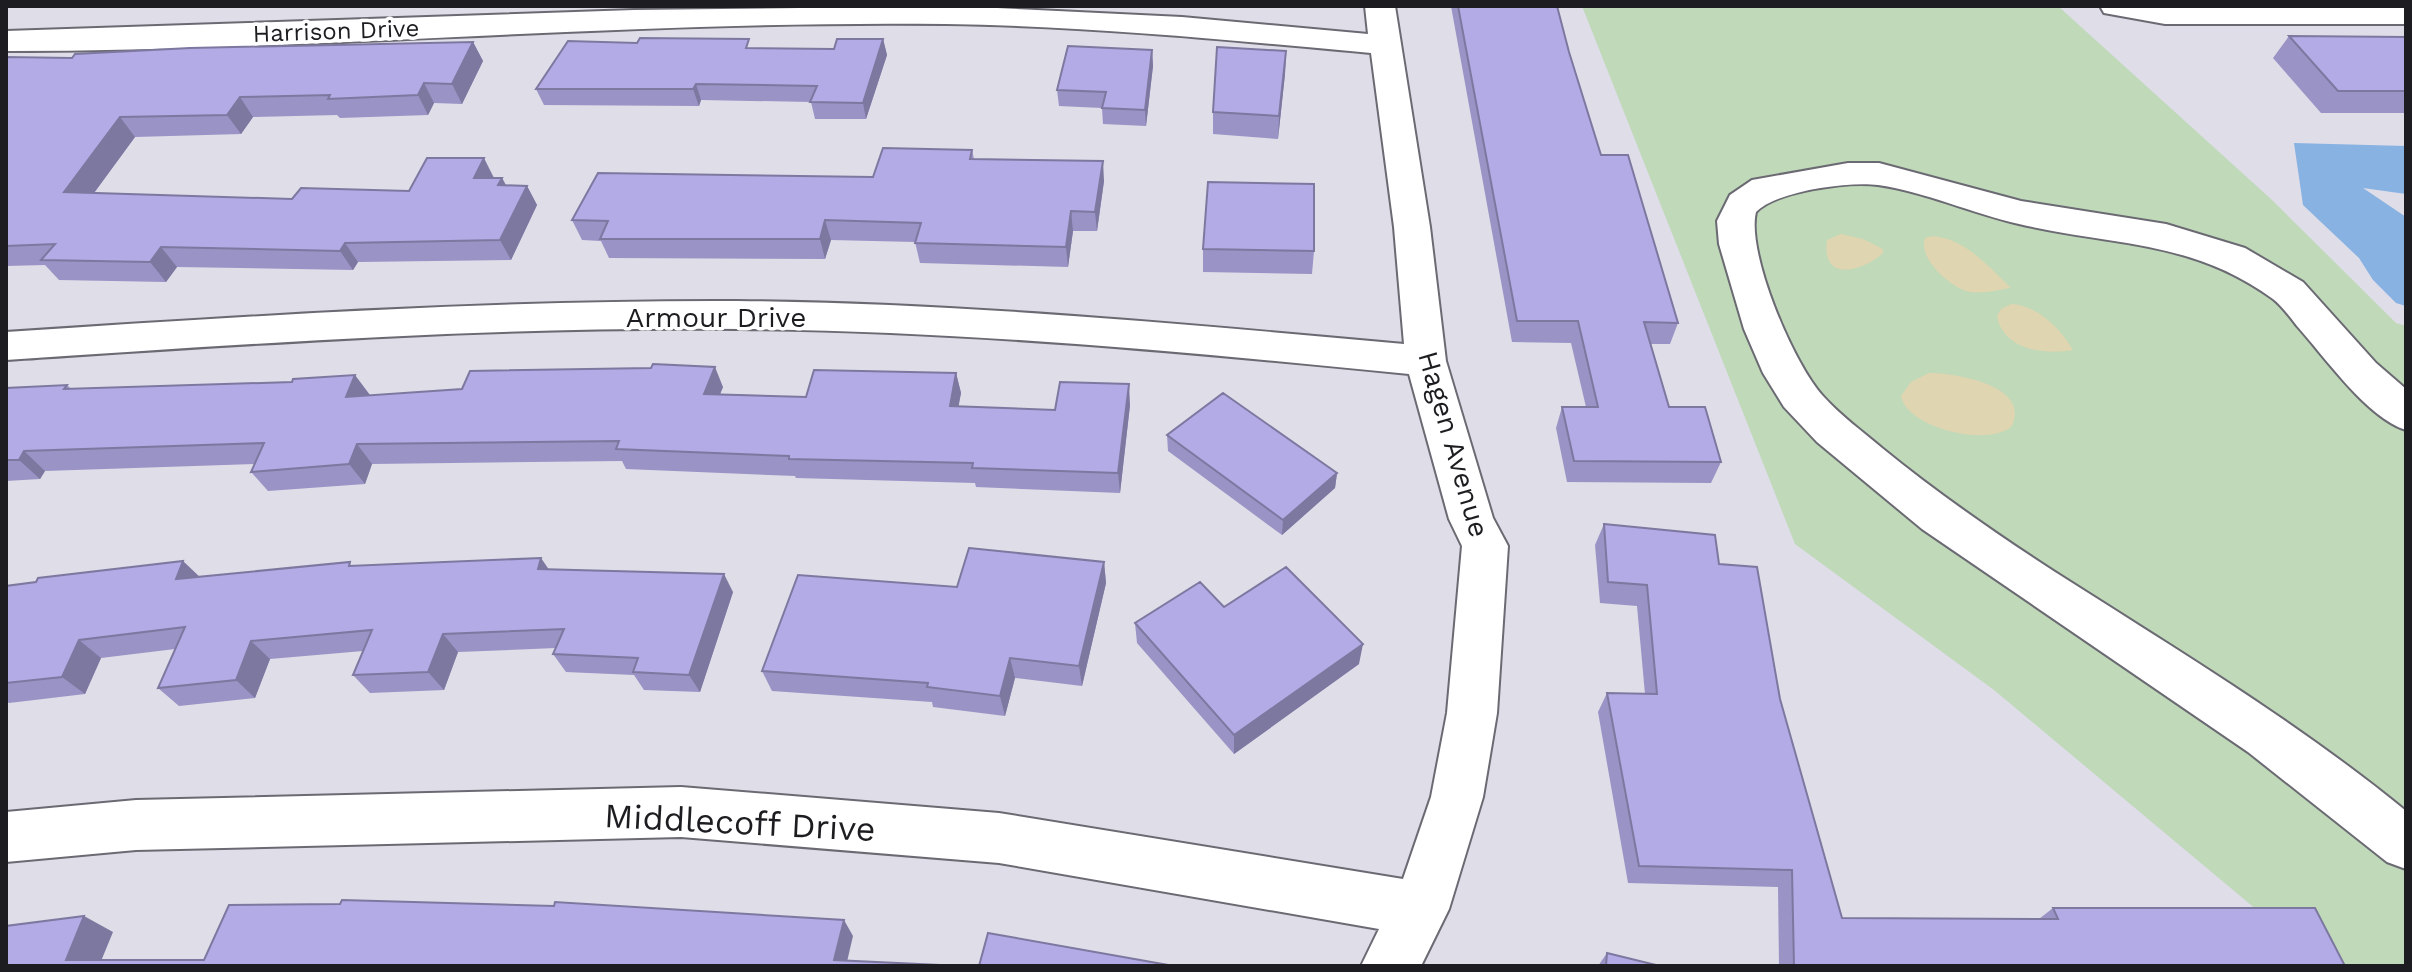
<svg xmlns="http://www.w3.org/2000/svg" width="2412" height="972" viewBox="0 0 2412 972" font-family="'Work Sans',sans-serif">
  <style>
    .green { fill: #bfd9b9 }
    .sand { fill: #dfd5b0 }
    .water { fill: #88b2e2 }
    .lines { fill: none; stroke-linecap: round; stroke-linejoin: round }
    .minor-casing { stroke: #6b6a73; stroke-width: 4 }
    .minor { fill: #fff; fill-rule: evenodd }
    .wall { fill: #9a93c5 }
    .shaded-wall { fill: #7d78a0 }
    .building { fill: #b3abe5; stroke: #7d78a0; stroke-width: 2 }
    .labels { text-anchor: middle; stroke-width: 7; stroke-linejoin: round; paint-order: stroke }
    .far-street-label { font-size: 24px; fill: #1d1d21; stroke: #fff }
    .street-label { font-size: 28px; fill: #1d1d21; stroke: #fff }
    .near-street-label { font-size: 34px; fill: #1d1d21; stroke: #fff }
  </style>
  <rect width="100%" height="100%" fill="#dedde8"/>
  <path class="green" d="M1582 6H2058L2272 200 2396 323 2406 326V966H2324L1994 690 1795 544Z"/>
  <path class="sand" d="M1841 234 1863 239 1883 249V253C1862 272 1821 283 1827 240Z
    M1932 236C1965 238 1989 267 2011 288 1998 290 1979 295 1966 291 1948 285 1918 258 1925 238Z
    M2011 304C2037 305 2061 329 2073 350 2044 355 2003 350 1997 316L2001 309Z
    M1929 373C1956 373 2033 386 2011 427 1987 447 1907 428 1901 396L1911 382Z"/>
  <path class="water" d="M2294 143 2406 146V194L2363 188 2406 217V306L2396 303 2373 280 2359 258 2303 205Z"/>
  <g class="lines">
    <g class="minor-casing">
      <path id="minor" d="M955 6 1182 17 1368 34 1365 6H1395L1430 227 1446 361 1493 518 1508 546 1497 713 1483 797 1449 909 1421 966H1361L1379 929 999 863 681 837 136 850 6 862V812L136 800 681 787 999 813 1403 879 1431 797 1447 713 1462 546 1449 519 1409 374C1187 352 964 331 740 329 495 326 250 344 6 360V332C250 316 493 300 737 301 960 303 1183 324 1404 344L1394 227 1371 53C1230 40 1088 26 946 24 632 20 319 51 6 51V31L634 10Z
        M2100 6H2406V24H2165L2104 13Z
        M1848 163H1879L2021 201 2166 224 2245 248 2303 282 2376 363 2406 389V430C2367 418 2325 357 2297 326 2290 317 2282 306 2273 299 2191 239 2112 246 2019 224 1974 214 1922 191 1878 185 1849 181 1776 191 1756 212 1746 253 1794 365 1823 396 1841 416 1862 431 1882 448 1937 493 1995 533 2055 572 2174 648 2296 721 2406 811V869L2387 862 2248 752 1922 529 1817 442 1784 407 1763 373 1744 329 1719 244 1717 221 1730 195 1752 180Z"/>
    </g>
    <use href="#minor" class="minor"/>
  </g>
  <path class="wall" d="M1451 6H1557L1569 52 1601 155 1678 323 1670 344H1651L1669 407 1721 462 1711 483 1567 482 1556 428 1562 407H1586L1571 343 1512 342Z
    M2289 36 2406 37V113H2321L2273 58Z
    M883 39 887 55 866 119H815L811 102 701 100 699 106 544 105 536 89 752 48 834 49Z
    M473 42 483 61 462 104 434 103 428 115 340 118 337 115 253 117 241 134 135 137 94 193 292 199 409 191 494 178H502L506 185 527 186 537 205 511 260 358 262 353 270 177 267 166 282 59 280 45 265 6 266V57L72 58Z
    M1152 50 1153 66 1146 126 1103 124 1102 108 1059 106 1057 90Z
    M1286 51 1285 74 1278 139 1213 134V112Z
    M972 150 974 159 1104 181 1097 231H1073L1068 267 920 263 915 242 831 240 825 259 609 258 601 241 582 240 572 220 873 177Z
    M1203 249 1314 251 1312 274 1203 272Z
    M956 373 961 393 958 406 1055 410 1130 405 1120 493 976 487 975 483 796 478 795 476 626 469 622 461 372 464 365 484 268 491 251 472 254 464 45 471 40 479 6 481V388L67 385 71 389 370 395 723 387 720 394 806 397Z
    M1167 435 1337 473 1335 488 1282 535 1168 451Z
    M1604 524 1719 564 1780 699 1842 918 2039 919 2053 908 2345 966H1779L1778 887 1628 883 1598 712 1607 693 1645 694 1637 606 1600 603 1595 545Z
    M1104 562 1106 583 1082 686 1015 678 1005 716 933 707 932 702 772 691 762 671 957 587Z
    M353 565 548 569 733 592 700 692 644 690 634 675 566 672 553 654 556 648 458 652 444 690 370 693 353 675 363 651 270 659 255 698 179 706 158 688 175 649 101 658 85 694 9 703 6 701V586L200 577Z
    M1224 607 1359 664 1234 754 1137 643 1135 623Z
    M1607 953 1660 966H1598Z"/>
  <path class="shaded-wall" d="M883 39 887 55 866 119 863 103Z
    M473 42 483 61 462 104 452 84Z
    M1152 50 1153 66 1146 126 1145 110Z
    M1286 51 1285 74 1278 139 1279 116Z
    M424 83 434 103 428 115 418 95Z
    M696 84 701 100 699 106 693 89Z
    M240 97 253 117 241 134 227 115Z
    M120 117 135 137 80 212 64 192Z
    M484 158 494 178H474Z
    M1103 161 1104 181 1097 231 1095 212Z
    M502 178 512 197 498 185Z
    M527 186 537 205 511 260 500 240Z
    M1071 211 1073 231 1068 267 1066 247Z
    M825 220 831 240 825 259 820 239Z
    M345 243 358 262 353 270 340 251Z
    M161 247 177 267 166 282 150 262Z
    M715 367 723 387 712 414 704 394Z
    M956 373 961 393 955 426 950 406Z
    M355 375 370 395 346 397Z
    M1129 384 1130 405 1120 493 1118 473Z
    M357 444 372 464 365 484 349 464Z
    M24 451 45 471 40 479 19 460Z
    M1337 473 1335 488 1282 535 1283 520Z
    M541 558 554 577 538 569Z
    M183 561 203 580 176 579Z
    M1104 562 1106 583 1082 686 1079 666Z
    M724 574 733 592 700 692 689 675Z
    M443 634 458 652 444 690 428 672Z
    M79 640 101 658 85 694 62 677Z
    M251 641 270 659 255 698 236 680Z
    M1363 644 1359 664 1234 754V735Z
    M1010 658 1015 678 1005 716 1000 696Z
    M84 916 113 932 99 966 66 960Z
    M844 920 853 936 846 966 834 960Z"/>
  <path class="building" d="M1458 6H1557L1569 52 1601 155H1628L1678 323 1644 322 1669 407H1705L1721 462 1574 461 1562 407H1598L1578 321H1517Z
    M2289 36 2406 37V91H2338Z
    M640 38 749 39 746 48 834 49 837 39H883L863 103 810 102 817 86 696 84 693 89H536L568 41 637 43Z
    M473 42 452 84 424 83 418 95 328 99 330 95 240 97 227 115 120 117 64 192 292 199 301 188 409 191 427 158H484L474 178H502L498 185 527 186 500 240 345 243 340 251 161 247 150 262 41 260 55 244 6 246V57L72 58 75 54 190 48Z
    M1068 46 1152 50 1145 110 1102 108 1106 92 1057 90Z
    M1217 47 1286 51 1279 116 1213 112Z
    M883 148 972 150 970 159 1103 161 1095 212 1071 211 1066 247 915 243 921 223 825 220 820 239H600L608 221 572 220 598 173 873 177Z
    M1208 182 1314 184V251L1203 249Z
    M653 364 715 367 704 394 806 397 814 370 956 373 950 406 1055 410 1060 382 1129 384 1118 473 972 468 973 463 789 459V456L616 449 619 441 357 444 349 464 251 472 264 443 24 451 19 460H6V388L67 385 64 389 292 382 293 379 355 375 346 397 462 389 470 371 651 368Z
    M1223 393 1337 473 1283 520 1167 435Z
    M1604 524 1715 535 1719 564 1757 567 1780 699 1842 918 2058 919 2053 908H2315L2345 966H1794L1792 870 1639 866 1607 693 1657 694 1647 585 1608 582Z
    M969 548 1104 562 1079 666 1010 658 1000 696 927 687 928 683 762 671 798 575 957 587Z
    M541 558 538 569 724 574 689 675 633 672 638 658 553 654 564 629 443 634 428 672 353 675 372 630 251 641 236 680 158 688 185 627 79 640 62 677 6 683V586L36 582 38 578 183 561 176 579 350 562 349 566Z
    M1286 567 1363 644 1234 735 1135 623 1200 582 1224 607Z
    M342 900 554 906 555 902 844 920 834 960 962 966H6V926L84 916 66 960H204L229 905 340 904Z
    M988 933 1174 966H979Z
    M1607 953 1660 966H1606Z"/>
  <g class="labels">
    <g class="far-street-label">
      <text transform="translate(336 31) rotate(-2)" y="8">Harrison Drive</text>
    </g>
    <g class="street-label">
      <text x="716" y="327">Armour Drive</text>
      <text transform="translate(1454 444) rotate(74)" y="10">Hagen Avenue</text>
    </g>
    <g class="near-street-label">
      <text transform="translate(740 822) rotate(3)" y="12">Middlecoff Drive</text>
    </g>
  </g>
  <rect width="2412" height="972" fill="none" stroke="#1d1d21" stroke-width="16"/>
</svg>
